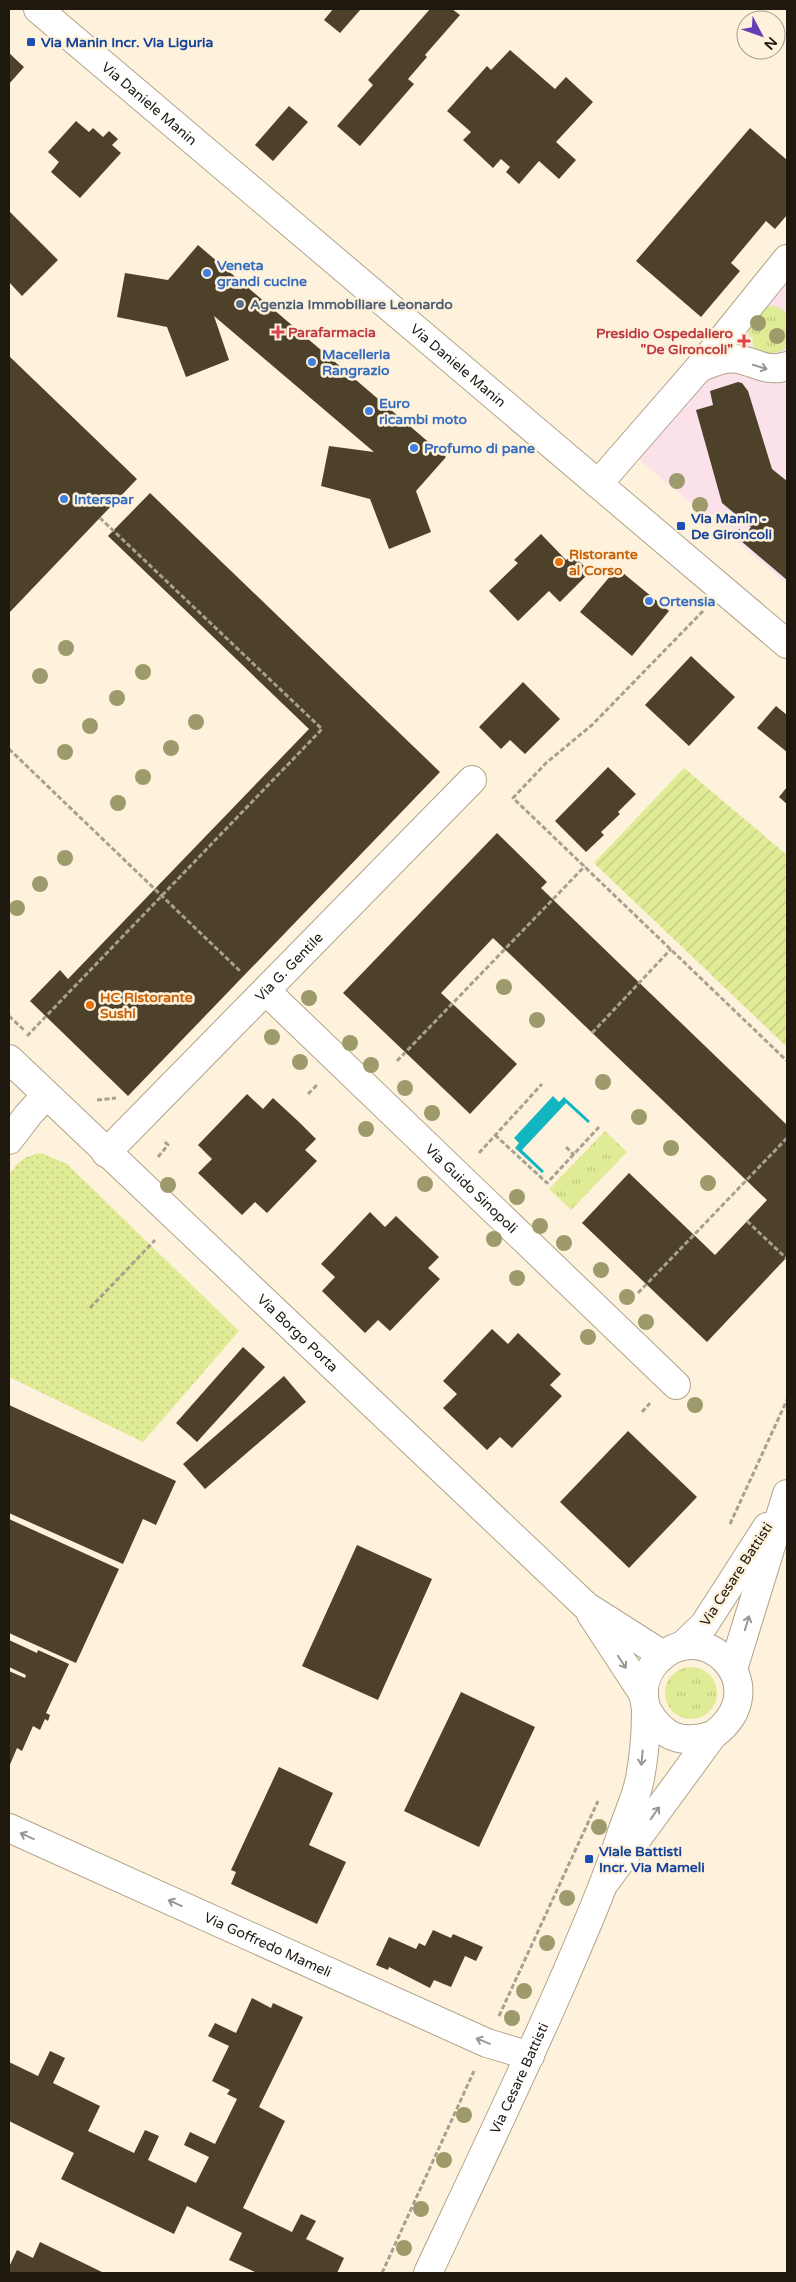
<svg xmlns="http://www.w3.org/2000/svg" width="796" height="2282" viewBox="0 0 796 2282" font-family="'Varela Round',sans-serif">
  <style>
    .medical { fill: #fbe1ea }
    .grass { fill: url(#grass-tufts) }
    .park { fill: url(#park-dots) }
    .garden { fill: url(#garden-furrows) }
    .water { fill: #11b6c1 }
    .building { fill: #4d412a }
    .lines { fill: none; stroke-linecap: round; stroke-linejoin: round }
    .minor-casing { stroke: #b2a48b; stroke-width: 30 }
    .path { stroke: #a9a08f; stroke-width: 3; stroke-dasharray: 5 2.5; stroke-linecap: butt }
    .minor { stroke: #fff; stroke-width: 28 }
    .tree { fill: #9d9b6b }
    .oneway { stroke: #9a9793 }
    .transit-dot { fill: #1a4fb4; stroke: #fef2dc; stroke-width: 2 }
    .shop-dot { fill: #3f7fe0; stroke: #fef2dc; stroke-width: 2 }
    .service-dot { fill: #5c6f8a; stroke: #fef2dc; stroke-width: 2 }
    .health-dot { fill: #e0444e; stroke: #fef2dc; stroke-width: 2 }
    .food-dot { fill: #e8710a; stroke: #fef2dc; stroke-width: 2 }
    .labels { text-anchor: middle; stroke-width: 5; stroke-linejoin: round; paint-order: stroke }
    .transit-label { font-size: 14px; font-weight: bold; fill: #164399; stroke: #fef2dc; text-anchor: start }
    .street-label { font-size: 14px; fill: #1e180f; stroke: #fef2dc }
    .shop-label { font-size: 14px; font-weight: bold; fill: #366cbe; stroke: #fef2dc; text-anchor: start }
    .service-label { font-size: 14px; font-weight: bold; fill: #4e5e75; stroke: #fef2dc; text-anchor: start }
    .health-label { font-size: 14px; font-weight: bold; fill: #be3a42; stroke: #fef2dc; text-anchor: start }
    .food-label { font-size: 14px; font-weight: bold; fill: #c56008; stroke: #fef2dc; text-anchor: start }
  </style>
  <defs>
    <pattern id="grass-tufts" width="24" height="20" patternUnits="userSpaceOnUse" patternTransform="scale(1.25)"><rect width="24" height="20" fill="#e0eb96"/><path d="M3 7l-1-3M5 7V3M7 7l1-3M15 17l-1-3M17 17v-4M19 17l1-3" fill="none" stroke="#c0c980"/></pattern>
    <pattern id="park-dots" width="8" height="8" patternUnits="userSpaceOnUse" patternTransform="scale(1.25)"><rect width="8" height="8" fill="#e0eb96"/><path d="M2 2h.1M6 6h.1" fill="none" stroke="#c0c980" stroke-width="1.8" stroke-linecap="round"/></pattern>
    <pattern id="garden-furrows" width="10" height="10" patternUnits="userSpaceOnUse" patternTransform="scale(1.25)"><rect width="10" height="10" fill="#e0eb96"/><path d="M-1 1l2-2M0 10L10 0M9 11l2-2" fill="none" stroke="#c0c980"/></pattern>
  </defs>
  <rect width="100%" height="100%" fill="#fef2dc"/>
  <path class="medical" d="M787 243V584L616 440Z"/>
  <path class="grass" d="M770 306 778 307 787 313V347C777 356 766 354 755 348L750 341 748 326 763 308Z
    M605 1131 627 1152 571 1210 549 1189Z
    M665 1693a26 26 0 1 1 52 0a26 26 0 1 1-52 0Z"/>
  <path class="park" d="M41 1153 67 1164 239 1331 143 1442 9 1377V1175C18 1161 24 1156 41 1153Z"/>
  <path class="garden" d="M684 768 787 855V1047L594 863Z"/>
  <path class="water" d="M553 1096 559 1102 564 1097 590 1121 588 1123 566 1103 522 1150 544 1171 542 1173 515 1148 519 1143 514 1138Z"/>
  <path class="building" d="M333 9H361L340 33 324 20Z
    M430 9H452L460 15 425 55 427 57 408 79 414 84 360 146 337 126 373 85 368 80Z
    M510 50 555 89 566 77 593 102 556 142 576 160 559 179 539 161 519 184 506 172 510 167 501 159 493 168 463 140 471 132 447 111 487 66 491 70Z
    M9 53 24 67 9 84Z
    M289 106 308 122 273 161 255 145Z
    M76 121 89 132 93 128 103 137 109 131 118 139 112 145 121 153 80 198 51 172 59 162 48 152Z
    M750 128 787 160V215L775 229 766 221 731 263 740 271 701 317 636 261Z
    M9 211 58 260 22 296 9 282Z
    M198 245 446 457 416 491 431 532 389 549 370 499 321 486 329 446 374 452 214 316 229 360 186 377 167 327 117 317 125 273 168 280Z
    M9 356 137 479 9 613Z
    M738 382 742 383 748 391 772 469 787 481V580L734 535 739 529 746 534 751 527 722 503 696 410 713 405 710 391Z
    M150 493 440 772 128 1096 30 1001 60 970 68 979 309 729 108 536Z
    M541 534 566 560 572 554 590 572 560 602 549 591 518 621 489 591 518 563 514 560Z
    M617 568 669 611 632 656 580 612Z
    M691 656 735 697 689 746 645 705Z
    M523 682 560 719 525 754 510 740 501 749 479 727Z
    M776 706 787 715V752L757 728Z
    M608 767 636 794 618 812 620 814 601 832 604 835 586 852 555 821Z
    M787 787V804L779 797Z
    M497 833 547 882 541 888 787 1125V1257L707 1342 582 1223 629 1173 715 1255 767 1200 493 938 441 993 517 1064 470 1114 343 993Z
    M247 1094 263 1109 273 1098 300 1123 316 1139 305 1150 317 1161 267 1213 255 1202 242 1215 198 1173 212 1159 198 1145Z
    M370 1212 385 1227 396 1216 439 1257 428 1268 440 1279 390 1331 378 1320 365 1333 322 1291 335 1277 321 1264Z
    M492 1329 508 1344 518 1333 561 1374 550 1385 562 1396 512 1448 500 1437 487 1450 443 1408 457 1394 443 1381Z
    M243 1347 265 1367 197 1442 176 1423Z
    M284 1376 306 1402 205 1489 183 1464Z
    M9 1405 176 1481 156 1525 143 1519 123 1564 9 1513Z
    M628 1431 697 1497 629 1568 560 1502Z
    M9 1519 119 1569 76 1663 9 1633Z
    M357 1545 432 1579 378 1700 302 1666Z
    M9 1640 37 1653 38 1650 69 1664 47 1711 46 1713 50 1715 48 1721 45 1719 40 1730 33 1726 22 1751 17 1748 9 1767V1671L25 1678 26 1675 9 1667Z
    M461 1692 535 1727 479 1847 404 1811Z
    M279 1767 333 1793 309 1845 346 1862 317 1924 231 1884 236 1872 231 1870Z
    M433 1930 451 1938 453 1934 483 1947 476 1961 465 1956 451 1987 434 1980 430 1988 389 1967 388 1970 376 1965 389 1937 416 1949 419 1943 425 1946Z
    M252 1998 271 2008 273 2003 303 2017 259 2107 285 2121 243 2208 292 2232 301 2214 316 2221 306 2239 344 2258 337 2273H257L229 2260 242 2233 187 2206 174 2234 61 2179 74 2153 9 2121V2062L38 2076 50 2051 65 2058 53 2083 100 2106 88 2131 134 2153 145 2130 159 2136 148 2160 196 2183 209 2157 184 2145 190 2132 215 2144 237 2099 227 2094 230 2090 212 2081 229 2046 208 2036 215 2023 236 2033Z
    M40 2242 104 2273H9V2267L17 2250 33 2258Z"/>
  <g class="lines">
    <g class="minor-casing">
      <g id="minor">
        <path id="s1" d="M38 9 787 644"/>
        <path d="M699 368C711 363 724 357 737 359 756 362 767 373 787 366"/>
        <path d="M598 484 699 368 787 259"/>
        <path id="s2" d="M266 991 676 1385"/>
        <path id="s3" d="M9 1059 586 1606 663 1655"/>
        <path d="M9 1140 28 1115 46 1095"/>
        <path id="s4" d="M106 1153 472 780"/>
        <path d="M591 1614 644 1695"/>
        <path d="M682 1646 704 1625 767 1527"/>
        <path d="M733 1669 787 1494"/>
        <path d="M647 1710C663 1738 682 1745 713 1735"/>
        <path id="s5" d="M9 1828 487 2043 530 2056"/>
        <path id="s6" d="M428 2273C473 2177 519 2081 562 1983 584 1932 606 1882 623 1829 629 1812 637 1795 640 1778 644 1757 646 1733 646 1711 646 1706 644 1701 644 1695 643 1683 648 1670 657 1661 703 1612 778 1687 713 1735L606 1881"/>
      </g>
    </g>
    <path class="path" d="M703 611 592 725 546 763 513 798 787 1061
      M9 749 241 972
      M9 1016 24 1030
      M592 1033 671 949
      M27 1036 322 729 100 518
      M397 1061 585 866
      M308 1094 318 1084
      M97 1100 116 1098
      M495 1135 547 1183 599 1127
      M566 1147 574 1155
      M479 1153 542 1084
      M158 1157 168 1145 163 1140
      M747 1221 787 1259
      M638 1293 787 1138
      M90 1308 155 1240
      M642 1412 650 1403
      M730 1524 787 1400
      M499 2016 598 1801
      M382 2273 474 2071"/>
    <use href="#minor" class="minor"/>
  </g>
  <g class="tree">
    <circle cx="758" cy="323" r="8"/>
    <circle cx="777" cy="336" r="8"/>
    <circle cx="677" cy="481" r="8"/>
    <circle cx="700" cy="505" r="8"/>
    <circle cx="66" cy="648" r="8"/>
    <circle cx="143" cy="672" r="8"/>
    <circle cx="40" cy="676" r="8"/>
    <circle cx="117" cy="698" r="8"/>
    <circle cx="196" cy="722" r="8"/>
    <circle cx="90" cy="726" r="8"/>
    <circle cx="171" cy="748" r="8"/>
    <circle cx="65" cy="752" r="8"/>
    <circle cx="143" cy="777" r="8"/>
    <circle cx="118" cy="803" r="8"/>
    <circle cx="65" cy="858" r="8"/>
    <circle cx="40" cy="884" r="8"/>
    <circle cx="17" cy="908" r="8"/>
    <circle cx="504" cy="987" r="8"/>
    <circle cx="309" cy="998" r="8"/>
    <circle cx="537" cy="1020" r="8"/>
    <circle cx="272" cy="1037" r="8"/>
    <circle cx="350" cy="1043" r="8"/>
    <circle cx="300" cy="1062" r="8"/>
    <circle cx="371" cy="1065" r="8"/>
    <circle cx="603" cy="1082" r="8"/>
    <circle cx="405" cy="1088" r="8"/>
    <circle cx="432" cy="1113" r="8"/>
    <circle cx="639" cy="1117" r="8"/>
    <circle cx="366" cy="1129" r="8"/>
    <circle cx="671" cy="1148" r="8"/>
    <circle cx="708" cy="1183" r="8"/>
    <circle cx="425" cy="1184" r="8"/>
    <circle cx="168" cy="1185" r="8"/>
    <circle cx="517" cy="1197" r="8"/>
    <circle cx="540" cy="1226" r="8"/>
    <circle cx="494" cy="1239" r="8"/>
    <circle cx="564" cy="1243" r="8"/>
    <circle cx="601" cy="1270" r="8"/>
    <circle cx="517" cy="1278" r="8"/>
    <circle cx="627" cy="1297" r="8"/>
    <circle cx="646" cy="1322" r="8"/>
    <circle cx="588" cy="1337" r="8"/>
    <circle cx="695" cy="1405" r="8"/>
    <circle cx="599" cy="1827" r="8"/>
    <circle cx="567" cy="1898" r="8"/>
    <circle cx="547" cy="1943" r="8"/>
    <circle cx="524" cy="1991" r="8"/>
    <circle cx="512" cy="2018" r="8"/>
    <circle cx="464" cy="2115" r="8"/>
    <circle cx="444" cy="2160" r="8"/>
    <circle cx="421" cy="2209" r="8"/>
    <circle cx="404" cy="2248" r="8"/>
  </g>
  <defs><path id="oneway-shaft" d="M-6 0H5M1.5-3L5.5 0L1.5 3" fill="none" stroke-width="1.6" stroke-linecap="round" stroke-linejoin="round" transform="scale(1.25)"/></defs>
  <g class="oneway">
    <use href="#oneway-shaft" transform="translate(760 367) rotate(17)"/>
    <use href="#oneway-shaft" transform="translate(747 1623) rotate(-73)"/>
    <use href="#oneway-shaft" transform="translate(622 1662) rotate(57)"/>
    <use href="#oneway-shaft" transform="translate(642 1758) rotate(95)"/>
    <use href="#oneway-shaft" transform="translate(655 1813) rotate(-55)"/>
    <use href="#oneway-shaft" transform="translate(27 1836) rotate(-156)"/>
    <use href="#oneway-shaft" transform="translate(175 1903) rotate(-156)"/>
    <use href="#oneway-shaft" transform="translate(483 2041) rotate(-158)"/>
  </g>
  <g class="transit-dot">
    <rect x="26" y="37" width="10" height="10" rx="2.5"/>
    <rect x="676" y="521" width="10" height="10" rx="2.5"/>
    <rect x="584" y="1854" width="10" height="10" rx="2.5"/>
  </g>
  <g class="shop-dot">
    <circle cx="207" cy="273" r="5"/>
    <circle cx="312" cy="362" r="5"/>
    <circle cx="369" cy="411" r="5"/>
    <circle cx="414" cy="448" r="5"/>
    <circle cx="64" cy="499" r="5"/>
    <circle cx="649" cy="601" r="5"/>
  </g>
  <circle class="service-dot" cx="240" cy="304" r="5"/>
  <g class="health-dot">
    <path d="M275.5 324.5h5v5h5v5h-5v5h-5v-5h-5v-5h5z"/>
    <path d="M741.5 333.5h5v5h5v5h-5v5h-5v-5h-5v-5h5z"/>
  </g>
  <g class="food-dot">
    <circle cx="559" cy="562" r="5"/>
    <circle cx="90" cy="1005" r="5"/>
  </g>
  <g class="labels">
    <g class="transit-label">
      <text x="41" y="47">Via Manin Incr. Via Liguria</text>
      <text x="691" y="523">Via Manin -<tspan x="691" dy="16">De Gironcoli</tspan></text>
      <text x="599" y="1856">Viale Battisti<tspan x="599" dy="16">Incr. Via Mameli</tspan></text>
    </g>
    <g class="street-label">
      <text dy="5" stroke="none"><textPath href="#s1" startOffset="146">Via Daniele Manin</textPath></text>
      <text dy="5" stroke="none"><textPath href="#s1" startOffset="551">Via Daniele Manin</textPath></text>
      <text dy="5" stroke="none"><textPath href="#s4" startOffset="261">Via G. Gentile</textPath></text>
      <text dy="5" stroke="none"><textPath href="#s2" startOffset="285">Via Guido Sinopoli</textPath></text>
      <text dy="5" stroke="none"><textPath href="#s3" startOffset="398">Via Borgo Porta</textPath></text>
      <text transform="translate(736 1574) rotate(-57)" y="5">Via Cesare Battisti</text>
      <text dy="5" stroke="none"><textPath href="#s5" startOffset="284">Via Goffredo Mameli</textPath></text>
      <text dy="5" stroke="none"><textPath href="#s6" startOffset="215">Via Cesare Battisti</textPath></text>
    </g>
    <g class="shop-label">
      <text x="217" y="270">Veneta<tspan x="217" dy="16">grandi cucine</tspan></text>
      <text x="322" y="359">Macelleria<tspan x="322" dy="16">Rangrazio</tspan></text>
      <text x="379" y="408">Euro<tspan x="379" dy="16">ricambi moto</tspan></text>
      <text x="424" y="453">Profumo di pane</text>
      <text x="74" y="504">Interspar</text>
      <text x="659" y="606">Ortensia</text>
    </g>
    <g class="service-label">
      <text x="250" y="309">Agenzia Immobiliare Leonardo</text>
    </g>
    <g class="health-label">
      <text x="288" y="337">Parafarmacia</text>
      <text x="733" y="338" text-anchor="end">Presidio Ospedaliero<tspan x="733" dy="16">"De Gironcoli"</tspan></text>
    </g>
    <g class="food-label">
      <text x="569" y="559">Ristorante<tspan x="569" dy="16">al Corso</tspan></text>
      <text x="100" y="1002">HC Ristorante<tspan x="100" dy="16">Sushi</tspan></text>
    </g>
  </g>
  <rect width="796" height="2282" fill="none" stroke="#1e180f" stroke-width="20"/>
  <g transform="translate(761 35) rotate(131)"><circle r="24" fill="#fef2dc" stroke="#a49b8a"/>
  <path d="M0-4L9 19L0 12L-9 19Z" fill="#623fb8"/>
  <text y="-8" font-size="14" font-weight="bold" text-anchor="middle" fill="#1e180f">N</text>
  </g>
</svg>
